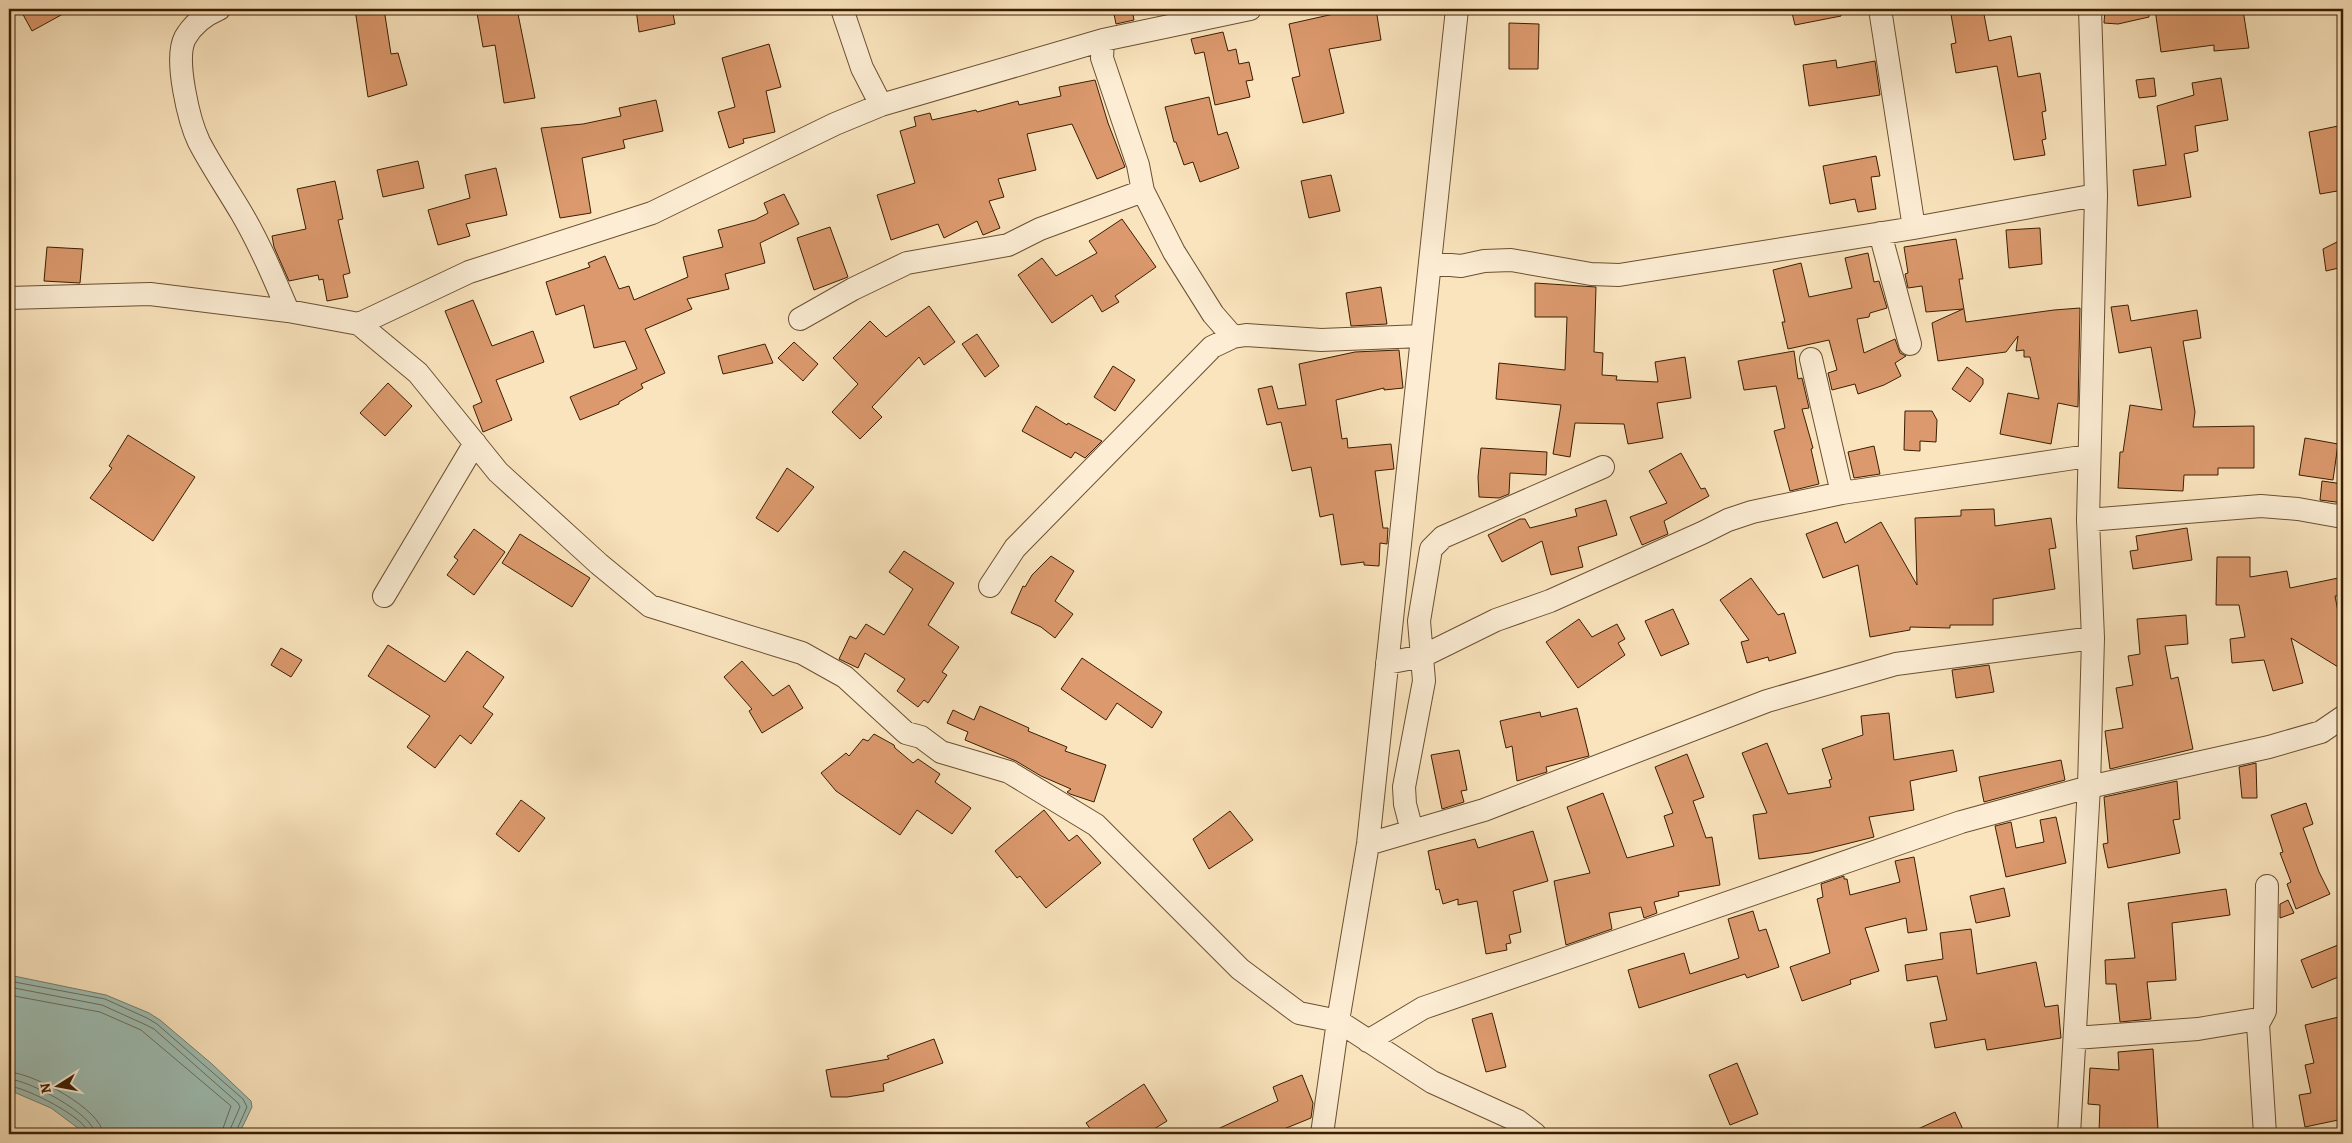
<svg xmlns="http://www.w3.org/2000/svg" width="2352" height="1143" viewBox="0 0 2352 1143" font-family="Alegreya,serif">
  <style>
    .water { fill: #9ebeb4; stroke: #767e6d }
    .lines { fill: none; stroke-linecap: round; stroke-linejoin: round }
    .shore { stroke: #6c6e5b; stroke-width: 1 }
    .building { fill: #db996d; stroke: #3b1e02 }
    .minor-casing { stroke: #6b5031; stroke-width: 24 }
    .minor { stroke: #fcedd4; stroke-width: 22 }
  </style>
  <rect width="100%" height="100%" fill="#fae4bd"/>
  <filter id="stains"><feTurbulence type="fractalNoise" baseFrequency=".004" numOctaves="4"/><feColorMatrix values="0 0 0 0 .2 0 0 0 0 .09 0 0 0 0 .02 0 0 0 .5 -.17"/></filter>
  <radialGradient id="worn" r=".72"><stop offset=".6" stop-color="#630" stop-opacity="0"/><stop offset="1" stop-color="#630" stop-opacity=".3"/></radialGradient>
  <path class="water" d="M9 975 106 995 149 1013 160 1020 212 1064 251 1101 252 1107 239 1134H86L51 1108 9 1090Z"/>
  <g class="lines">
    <path class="shore" d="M9 981 105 999 147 1018 157 1024 243 1099 247 1107 235 1134
      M9 987 102 1005 144 1024 154 1029 238 1103 240 1107 228 1134
      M9 995 100 1012 141 1030 231 1106 221 1134
      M9 1072C32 1073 102 1109 103 1134
      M9 1079C28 1080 94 1114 95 1134
      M9 1086C25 1087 87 1118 89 1134"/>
  </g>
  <path class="building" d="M20 9H72L32 31Z
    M355 9H384L391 54 398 53 407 85 368 97Z
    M505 9H517L535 98 504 103 495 45 483 47 477 13Z
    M636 9H672L675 24 639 32Z
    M1113 9H1132L1134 20 1116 24Z
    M1346 9H1376L1381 40 1329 49 1344 113 1303 123 1292 78 1300 76 1289 24 1347 11Z
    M1791 9H1841V16L1795 25Z
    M1950 9H1983L1989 41 2011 36 2018 77 2040 73 2046 111 2042 112 2046 139 2042 140 2045 155 2014 160 1997 66 1956 73 1951 44 1956 43Z
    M2105 9H2149V17L2118 24 2104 23Z
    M2155 9H2216V13L2243 10 2249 48 2214 51V45L2161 52Z
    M1509 23 1539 24 1538 69H1509Z
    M1223 32 1228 51 1236 49 1239 64 1249 62 1253 80 1246 81 1250 97 1215 105 1204 52 1195 54 1191 39Z
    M769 44 781 87 766 91 775 132 743 139 744 143 729 148 718 112 735 107 722 58Z
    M1836 60 1837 68 1875 61 1880 95 1809 106 1803 65Z
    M2154 78 2156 96 2139 98 2136 80Z
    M2221 78 2228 120 2195 126 2198 151 2184 154 2191 197 2138 206 2133 170 2166 165 2157 106 2194 95 2192 83Z
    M1095 80 1108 123 1125 167 1097 179 1072 124 1027 134 1036 170 998 179 1004 197 989 201 1000 228 983 235 977 221 944 238 938 224 891 240 877 195 915 183 900 131 916 126 914 117 930 113 932 120 976 110 977 112 1018 101 1019 105 1061 96 1059 87Z
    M1209 97 1218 135 1227 132 1239 168 1200 182 1193 162 1184 165 1176 142H1174L1165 107Z
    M656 100 663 131 623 140 625 148 582 158 591 213 560 218 541 128 583 124 621 116 619 108Z
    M2343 125V190L2320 194 2309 132Z
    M1876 156 1880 176 1871 177 1876 209 1858 212 1855 199 1830 204 1823 166Z
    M418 161 424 188 383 197 377 170Z
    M496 168 507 215 466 224 470 236 438 245 428 210 470 198 465 175Z
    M1331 175 1340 211 1309 218 1301 181Z
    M335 181 343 219 338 220 350 273 343 275 348 297 327 301 323 279 319 280 318 275 289 281 274 247 272 236 306 229 297 189Z
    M784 194 799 224 760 243 765 263 725 274 729 289 687 299 692 309 645 329 665 373 641 384 643 388 619 402V404L580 420 570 397 637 369 625 341 594 348 584 305 556 315 546 282 590 267 588 263 605 256 619 289 629 286 634 300 688 277 683 257 723 247 718 230 755 220 768 213 764 203Z
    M1122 219 1156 267 1115 296 1119 302 1102 312 1092 295 1052 323 1018 275 1042 258 1056 276 1097 253 1089 241Z
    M830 227 848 277 814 290 797 238Z
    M2040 228 2042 264 2009 268 2006 230Z
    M1956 239 1963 279H1959L1966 322 2054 310 2080 308 2078 407 2058 403 2051 444 2000 434 2008 393 2039 399 2030 357H2024V350L2016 351 2018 336 2006 352 1938 361 1932 323 1963 309 1926 312 1922 286 1908 288 1905 274 1908 273 1904 247Z
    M2343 239V267L2326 271 2323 249Z
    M47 247 83 249 80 283 44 281Z
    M1868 253 1874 282 1879 281 1887 308 1870 313 1869 317 1857 319 1864 353 1895 339 1900 353 1906 356 1895 363 1901 376 1884 385 1858 394 1855 384 1832 390 1828 373 1837 370 1829 340 1788 349 1782 322H1785L1773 270 1801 263 1809 297 1852 288 1845 258Z
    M1535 283 1596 287 1594 352 1603 353 1602 375 1617 376 1616 380 1658 382 1655 362 1685 357 1691 398 1657 403 1663 438 1628 444 1624 424 1575 423 1570 457 1553 454 1561 405 1496 399 1499 363 1565 370 1567 317H1535Z
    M1381 287 1387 324 1351 326 1346 293Z
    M473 300 492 346 533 331 544 362 496 380 512 420 483 432 473 406 482 402 445 311Z
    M2128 305 2131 321 2197 310 2201 338 2183 341 2195 412 2193 427 2254 426V468H2218V475H2184L2183 491 2118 488 2120 452H2123L2130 405 2162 410 2151 347 2119 353 2111 307Z
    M929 306 955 342 924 365 919 357 872 407 882 417 860 439 832 412 858 384 833 358 870 321 886 337Z
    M977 334 999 366 985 377 962 344Z
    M794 342 818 364 803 381 778 358Z
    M765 344 773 363 723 374 718 356Z
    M1399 350 1403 388 1384 390V388L1336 400 1342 439 1347 438 1348 448 1391 444 1394 469 1375 471 1383 528H1388L1387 544 1380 543 1379 566 1364 565V562L1341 565 1333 514 1320 517 1311 467 1292 471 1281 422 1267 425 1258 389 1272 386 1278 409 1306 405 1299 364 1355 352Z
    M1794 351 1798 379 1802 378 1809 408 1802 409 1813 448 1811 449 1819 484 1790 491 1774 431 1785 428 1776 386 1744 390 1738 361Z
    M1113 366 1135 380 1115 411 1094 397Z
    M1967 367 1983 379V384L1970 402 1952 389Z
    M388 383 412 406 385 436 360 413Z
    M1036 406 1067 425 1068 423 1102 441 1085 458 1075 452 1071 458 1022 431Z
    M1905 411H1932L1937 420 1936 442 1920 441V451L1904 450Z
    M128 435 195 477 153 541 90 498 112 468 109 466Z
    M2305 438 2338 444 2333 480 2299 475Z
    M1874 446 1880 474 1854 478 1848 452Z
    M1481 448 1547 452 1546 475 1510 473 1509 494 1499 498 1479 497 1478 477Z
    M1681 453 1701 489 1705 488 1709 496 1664 521 1668 534 1642 545 1630 517 1667 503 1649 471Z
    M787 468 814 487 778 532 756 518Z
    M2322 481 2343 484V501L2336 502 2320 500Z
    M1606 500 1617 535 1578 547 1583 567 1551 575 1542 541 1502 562 1488 535 1520 519H1525L1530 528 1577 516 1575 509Z
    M1994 509 1995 526 2051 518 2056 548 2049 549 2055 589 1993 599V625H1950V628L1910 627V630L1870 637 1858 565 1823 578 1806 534 1837 522 1845 543 1881 522 1917 585 1915 518 1961 516V510Z
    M2187 528 2192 560 2133 569 2130 551 2138 550 2136 536Z
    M474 529 505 552 474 595 447 575 458 560 454 557Z
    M520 534 590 578 572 607 502 563Z
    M904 551 954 583 928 625 959 647 942 672 947 675 928 703 924 700 918 707 897 691 905 679 865 653 858 668 839 659 850 636 856 639 866 624 884 635 913 589 889 572Z
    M1051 556 1074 571 1055 601 1073 614 1055 638 1041 627 1011 613 1023 586 1025 587 1032 575Z
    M2217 557H2250V577L2287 571 2290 588 2343 577V595L2335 596 2343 637V670L2291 638 2303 683 2273 691 2264 660 2232 663 2230 639 2245 637 2239 605H2216Z
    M1751 578 1778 615 1784 613 1796 653 1769 661 1768 657 1747 663 1741 642 1749 640 1720 600Z
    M1673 609 1689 644 1661 656 1645 621Z
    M2186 615 2188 644 2165 646 2171 679 2178 677 2193 749 2110 769 2105 731 2123 728 2116 688 2133 685 2128 656 2140 654 2137 619Z
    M1579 619 1592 637 1617 624 1625 639 1618 643 1625 655 1578 688 1546 642Z
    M388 645 445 682 467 651 504 677 483 707 493 714 471 744 460 735 435 768 407 747 430 716 368 676Z
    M281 648 302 660 291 677 271 665Z
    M1082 658 1162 712 1152 728 1117 703 1106 720 1061 689Z
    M742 661 773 696 789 685 803 708 762 733 749 711 752 709 724 677Z
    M1989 665 1994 692 1956 698 1952 670Z
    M980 706 1029 728 1028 731 1067 747 1065 751 1106 765 1094 802 1070 794 1067 792 1071 789 1041 776 1016 761 965 740 968 732 947 723 953 710 974 720Z
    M1577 708 1589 756 1546 767 1547 772 1517 781 1512 746 1506 748 1500 721 1540 712 1541 717Z
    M1889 713 1894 760 1953 750 1957 771 1910 781 1914 810 1869 817 1874 837 1810 853 1759 859 1753 815 1767 813 1742 753 1767 743 1788 794 1831 787 1829 780 1832 779 1822 749 1863 735 1861 716Z
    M874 734 894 745 895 748 913 763 918 759 940 774 935 782 971 808 952 834 917 810 900 835 836 791 821 773 846 753 849 756 863 739 868 741Z
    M1459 750 1467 790 1461 791 1464 802 1442 809 1431 755Z
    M1687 754 1704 797 1693 801 1706 838 1712 837 1720 885 1678 892 1679 896 1654 902 1657 913 1644 918 1641 907 1609 913 1612 929 1566 945 1554 881 1590 873 1567 807 1603 793 1627 858 1674 846 1664 816 1673 813 1655 767Z
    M2061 760 2065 780 1984 802 1979 777Z
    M2256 763 2257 798H2242L2239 767Z
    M2177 781 2180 819 2173 820 2180 853 2108 868 2103 844 2108 843 2104 797Z
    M521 800 545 818 519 852 496 834Z
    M2306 803 2313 824 2303 828 2319 872 2330 894 2296 909 2287 884 2291 882 2280 853 2283 852 2271 815Z
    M1044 810 1069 841 1077 835 1101 863 1046 908 1020 876 1017 878 995 851Z
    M1230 811 1253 840 1209 869 1193 839Z
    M2056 817 2066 863 2006 877 1995 826 2011 822 2016 848 2044 842 2040 820Z
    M1533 831 1548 881 1513 891 1521 932 1509 935 1511 943 1506 944 1507 950 1486 954 1477 901 1458 905V899L1443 904 1439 889 1436 890 1428 851 1475 839 1478 848Z
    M1914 857 1927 930 1908 933 1906 918 1865 928 1879 971 1850 980 1851 984 1802 1001 1790 967 1830 953 1817 899 1823 897 1821 884 1844 876V879H1847L1850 895 1900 882 1895 861Z
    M2004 888 2010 916 1976 923 1970 896Z
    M2226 889 2230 915 2172 923 2176 980 2147 982 2151 1019 2120 1022 2116 984H2106L2105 960 2135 958 2128 903Z
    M2288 900 2294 913 2280 918V904Z
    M1753 911 1759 931 1766 929 1779 967 1747 978 1745 974 1639 1008 1628 970 1684 953 1690 974 1739 958 1728 919Z
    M1971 929 1977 974 2036 962 2045 1007 2058 1005 2061 1038 1987 1050 1985 1039 1935 1048 1930 1023 1947 1020 1937 976 1907 981 1905 965 1943 959 1940 933Z
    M2343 943V975L2312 988 2301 960Z
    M1492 1013 1506 1067 1486 1072 1472 1019Z
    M2343 1016V1119L2305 1127 2299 1095 2311 1093 2305 1065 2314 1063 2305 1025Z
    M934 1039 943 1063 883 1084 884 1091 847 1097H831L826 1070 889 1059 887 1056Z
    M2153 1049 2158 1129 2099 1132 2100 1105 2088 1104 2090 1068 2119 1070 2118 1052Z
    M1737 1063 1758 1114 1730 1125 1709 1075Z
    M1302 1075 1313 1103 1311 1118 1279 1131 1281 1134H1207L1278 1101 1273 1087Z
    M1144 1084 1167 1121 1146 1134H1094L1086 1123Z
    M1955 1112 1965 1134H1907Z"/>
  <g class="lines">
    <g class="minor-casing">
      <path id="minor" d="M219 9C205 15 193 24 185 38 174 59 189 121 199 142 212 167 228 190 242 214 260 245 274 278 288 311
        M842 9 862 68 881 105
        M1880 9 1914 228
        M1103 40 1102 58 1138 165 1143 191 1174 252 1213 314 1233 337
        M1880 233 1910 344
        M1430 263 1461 266 1484 261 1511 260 1591 274 1619 275 1914 228 2096 195
        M9 298 150 294 288 311 359 324 469 272 652 213 835 124 881 105 1103 40 1250 9
        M800 319 853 289 907 263 1008 245 1040 229 1143 191
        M359 324 418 373 498 472 599 564 650 606 802 653 845 677 906 733 921 737 941 752 1009 772 1096 825 1240 969 1299 1013 1338 1021 1432 1082 1518 1121 1535 1134
        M1811 359 1842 493
        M2088 520 2261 506 2298 509 2337 516 2343 514
        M990 586 1015 548 1212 347 1233 337 1246 335 1321 340 1422 336
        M384 596 475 443
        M1387 663 1423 656 1496 620 1550 601 1702 533 1728 520 1752 512 1842 493 2088 456
        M1412 831 1405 804 1404 787 1424 681 1419 621 1431 549 1443 537 1603 467
        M1368 844 1484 810 1767 701 1896 664 2093 638
        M2075 1038 2198 1029 2252 1020 2258 1024
        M1368 1041 1423 1008 1961 822 2089 787 2269 747 2321 732 2343 717
        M1322 1134 1338 1021 1368 844 1457 9
        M2069 1134 2089 787 2093 638 2088 520 2096 195 2090 9
        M2265 1134 2258 1024 2265 1011 2267 886"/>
    </g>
    <use href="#minor" class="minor"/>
  </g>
  <rect width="2352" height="1143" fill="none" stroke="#fae4bd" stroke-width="30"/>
  <rect x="10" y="10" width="2332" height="1123" fill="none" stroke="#3b1e02" stroke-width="2.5"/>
  <rect x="15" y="15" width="2322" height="1113" fill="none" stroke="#3b1e02"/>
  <g transform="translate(58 1086) rotate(259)" stroke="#fcedd4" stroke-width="4" paint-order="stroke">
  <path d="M0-4L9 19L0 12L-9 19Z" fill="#3b1e02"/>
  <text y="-8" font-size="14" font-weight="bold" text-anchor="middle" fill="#3b1e02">N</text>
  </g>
  <rect width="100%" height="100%" filter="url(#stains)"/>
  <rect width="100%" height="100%" fill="url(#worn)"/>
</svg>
